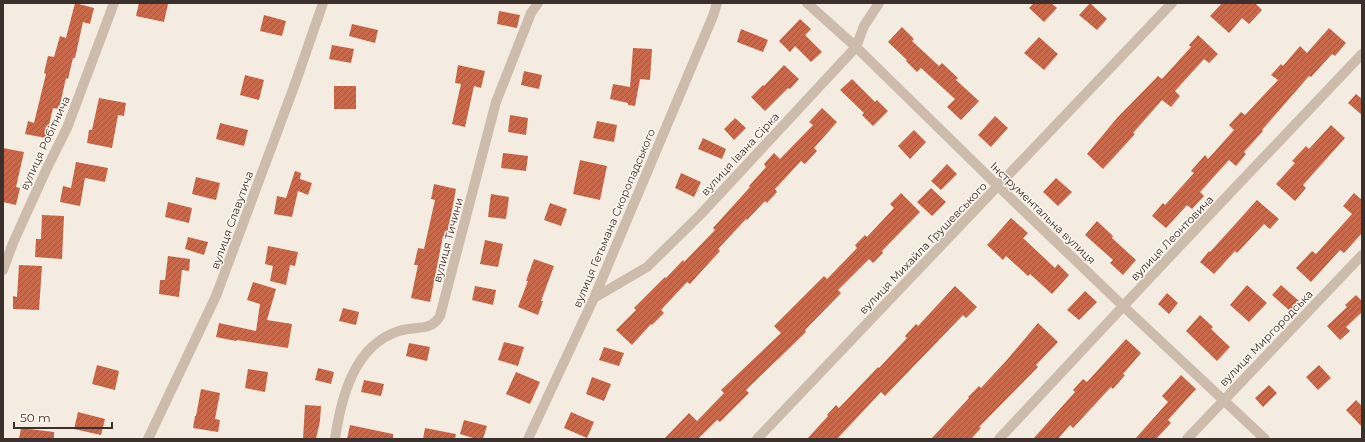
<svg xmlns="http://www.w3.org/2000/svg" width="1365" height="442" viewBox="0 0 1365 442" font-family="Montserrat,sans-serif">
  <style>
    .building { fill: url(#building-hatch) }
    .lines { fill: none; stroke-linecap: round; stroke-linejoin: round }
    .street { stroke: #cdbbac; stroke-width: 10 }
    .labels { text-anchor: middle; stroke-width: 3; stroke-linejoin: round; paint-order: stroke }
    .street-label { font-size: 11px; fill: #3b302b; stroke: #fbf5ee }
  </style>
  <defs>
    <pattern id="building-hatch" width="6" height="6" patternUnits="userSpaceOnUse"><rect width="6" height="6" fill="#c8694b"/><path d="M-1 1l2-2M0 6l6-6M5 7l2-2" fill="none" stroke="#a4573f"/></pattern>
  </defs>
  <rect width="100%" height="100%" fill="#f4ebe1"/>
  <path class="building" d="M75 3 94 8 90 24 83 22 75 58H73L68 79 66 78 59 109 53 108 46 138 25 134 28 121 34 123 46 74 44 73 48 56 54 57 60 36 66 38Z
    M139 3H161L168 4 164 22 136 16Z
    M1034 3H1051L1057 8 1044 22 1029 8Z
    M1090 3 1107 19 1097 30 1079 15Z
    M1222 3H1255L1262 10 1249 24 1242 18 1229 33 1210 16Z
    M499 11 520 15 517 28 497 24Z
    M264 15 286 21 282 36 260 31Z
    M800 19 811 29 805 35 822 52 811 62 795 46 790 52 779 41Z
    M352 24 378 30 375 43 349 36Z
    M902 27 914 39 912 41 939 66 942 63 958 78 956 80 979 101 961 120 947 107 955 99 921 68 917 72 906 61 907 60 888 42Z
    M1329 28 1346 43 1335 56 1332 54 1311 77 1309 76 1262 130 1263 131 1244 152 1246 154 1236 166 1229 160 1200 192 1204 196 1192 209 1187 205 1166 228 1152 216 1163 203 1165 205 1194 173 1191 171 1205 155 1208 159 1234 130 1229 125 1241 112 1245 115 1278 80 1271 75 1281 64 1283 66 1300 46 1307 53Z
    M741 29 768 40 763 52 737 42Z
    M1198 35 1218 54 1209 63 1204 59 1175 91 1180 96 1171 107 1162 100 1133 133 1135 134 1103 169 1087 154 1117 118 1158 76 1162 79 1191 47 1189 45Z
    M1039 37 1058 54 1044 70 1024 53Z
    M332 45 354 49 351 63 329 59Z
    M633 48 652 49 650 80 640 79 635 106 628 105V103L610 99 613 84 630 87Z
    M458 65 485 71 481 88 474 86 465 127 452 124 461 84 455 83Z
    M784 65 799 79 790 89 788 88 765 111 751 97 763 85 764 86Z
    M524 71 542 75 539 89 521 85Z
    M245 75 264 80 259 100 240 95Z
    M852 79 875 102 877 100 888 111 873 126 862 115 864 113 840 90Z
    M334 86H356V109H334Z
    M1356 94 1362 99V115L1348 103Z
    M99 98 126 103 124 116 118 115 112 148 87 143 89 130H92Z
    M822 108 837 122 814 148 817 151 805 164 801 161 775 189 777 192 767 203 765 201 747 220 746 219 718 249 720 251 698 275 690 284 687 282 661 310 664 313 652 325 651 324 632 345 616 330 636 310 634 308 665 277 666 278 683 260 684 262 715 230 713 228 750 187 749 186 766 167 764 164 774 153 780 159 813 125 809 122Z
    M510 115 528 118 526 135 508 132Z
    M995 116 1008 128 991 147 978 135Z
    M735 118 746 128 734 140 724 129Z
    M597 121 617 125 614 142 593 138Z
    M220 123 248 130 244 146 216 139Z
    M1331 125 1345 138 1303 185 1306 188 1295 201 1276 184 1295 163 1292 161 1306 146 1309 149Z
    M914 130 926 142 910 159 898 146Z
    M703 138 726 149 722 159 698 149Z
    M3 148 24 152 16 187 20 188 16 205 3 202Z
    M503 153 528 156 526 171 501 168Z
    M580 160 607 166 600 200 573 194Z
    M76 162 108 168 105 182 85 178 80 206 60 202 63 186 71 188Z
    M947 164 957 174 941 190 931 181Z
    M295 171 301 173 300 179 312 183 308 195 298 191 292 217 274 214 277 196 286 198Z
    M681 173 701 182 694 197 675 188Z
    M196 177 220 183 216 200 192 194Z
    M1056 178 1072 192 1058 206 1043 192Z
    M434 184 456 189 447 236H443L430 302 411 298 418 265H414L418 248 424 249 435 200 431 199Z
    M931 188 946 202 932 216 917 202Z
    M901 193 920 212 882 251 883 253 873 263 869 259 838 290 841 293 805 330 806 332 746 390 749 393 720 422 717 420 698 439H664L689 413 697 421 724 393 721 390 781 333 774 326 824 276 827 279 857 248 855 245 865 235 867 237 894 208 890 204Z
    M1354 193 1362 200V233L1344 253 1340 250 1311 282 1296 268 1312 251 1316 254 1352 214 1343 206Z
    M491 194 509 197 506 219 488 217Z
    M1257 200 1279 219 1270 229 1264 224 1237 253 1235 251 1214 274 1200 262 1209 251 1210 252Z
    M168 202 192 208 189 223 165 217Z
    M550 203 567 209 561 226 544 220Z
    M42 215 64 216 62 259 35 257 36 239H41Z
    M1011 218 1028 233 1023 238 1055 268 1058 264 1069 275 1052 294 1030 274 1028 276 1006 256 1003 260 987 245Z
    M1097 221 1113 236 1112 238 1136 260 1123 275 1110 263 1113 260 1085 235Z
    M188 237 208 242 204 255 185 249Z
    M485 240 503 244 498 267 480 264Z
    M268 246 298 252 295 266 290 265 286 285 270 281 273 266 265 264Z
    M168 256 190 259 189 271 182 270 179 297 159 294 160 280H165Z
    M534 259 554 266 541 301H543L538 315 518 307 528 281H526Z
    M19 265 42 266 39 310 13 309V296L17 297Z
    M253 282 276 289 267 320 292 324 288 348 237 340 236 341 216 337 219 323 256 331 260 304 247 300Z
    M1247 285 1267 303 1249 322 1230 305Z
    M1281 285 1299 301 1290 311 1272 295Z
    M475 286 496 290 493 305 472 300Z
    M955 286 977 307 966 318 963 315 885 396 881 392 837 439H807L828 416 827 415 836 405 839 408 878 367 879 368 907 338 905 336 916 324 918 326Z
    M1085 291 1097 302 1079 320 1067 310Z
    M1167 293 1178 303 1169 314 1158 304Z
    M1356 295 1362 301V312L1346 327 1350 331 1340 340 1327 326 1347 307 1345 305Z
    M343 308 359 312 356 325 339 321Z
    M1200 315 1213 327 1211 329 1230 347 1217 361 1186 331Z
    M1038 323 1058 342 1036 365 1038 367 979 427 981 428 971 439H931L969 398 968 397 979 386 981 388 1006 361Z
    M1126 339 1141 353 1123 374 1125 375 1113 389 1111 387 1073 428 1070 425 1058 439H1033L1075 392 1073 390 1083 379 1087 382Z
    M504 342 524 347 518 366 498 360Z
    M409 343 430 347 427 361 406 356Z
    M604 347 624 353 619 366 599 360Z
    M97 365 119 371 115 390 92 384Z
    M1319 365 1331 378 1318 390 1306 377Z
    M318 368 334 372 331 384 315 380Z
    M248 369 268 372 265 392 245 388Z
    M516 372 540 382 530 404 506 394Z
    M1181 375 1196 389 1168 420 1171 423 1156 439H1135L1168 402 1162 396Z
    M592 377 611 384 604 401 586 394Z
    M364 380 384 384 381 396 361 392Z
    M1269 385 1277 393 1263 407 1255 398Z
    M201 389 220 393 215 419 220 420 218 432 193 428 195 416H196Z
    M1356 400 1362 406V427L1346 410Z
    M305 405 321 406 320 421 316 439H303Z
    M78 412 105 419 101 435 74 429Z
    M571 412 594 422 587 438 564 428Z
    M464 420 487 426 483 439H476L460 434Z
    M350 425 393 434V439H347Z
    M21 428 54 432V439H19Z
    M425 428 456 434 455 439H423Z"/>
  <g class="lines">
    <path class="street" d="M807 3 856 47 998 186 1123 306 1265 439
      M3 270 13 243 47 168 67 128 114 3
      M594 298 647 267 700 215 856 47 864 26 879 3
      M148 439 216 296 295 84 323 3
      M335 439C341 398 354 345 399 331 415 325 430 333 440 316L496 102 531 13 538 3
      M528 439 594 298 713 16 717 3
      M757 439 1172 3
      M999 439 1158 269 1362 54
      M1187 439 1362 255"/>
  </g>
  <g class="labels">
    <g class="street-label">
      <text transform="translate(45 143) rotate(-65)" y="4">вулиця Робітнича</text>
      <text transform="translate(740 154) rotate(-47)" y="4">вулиця Івана Сірка</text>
      <text transform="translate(1043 213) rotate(44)" y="4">Інструментальна вулиця</text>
      <text transform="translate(614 218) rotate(-67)" y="4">вулиця Гетьмана Скоропадського</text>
      <text transform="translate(232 220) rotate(-70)" y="4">вулиця Славутича</text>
      <text transform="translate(1172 238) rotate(-46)" y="4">вулиця Леонтовича</text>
      <text transform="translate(448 240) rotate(-75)" y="4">вулиця Тичини</text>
      <text transform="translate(923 248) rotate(-46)" y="4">вулиця Михайла Грушевського</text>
      <text transform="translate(1266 338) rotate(-46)" y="4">вулиця Миргородська</text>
    </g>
  </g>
  <rect width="1365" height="442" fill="none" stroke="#3b302b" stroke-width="8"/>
  <path d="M14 422v6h98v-6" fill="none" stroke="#3b302b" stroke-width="2"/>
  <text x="20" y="422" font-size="12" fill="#3b302b" stroke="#fbf5ee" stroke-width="3" paint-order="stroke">50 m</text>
</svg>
